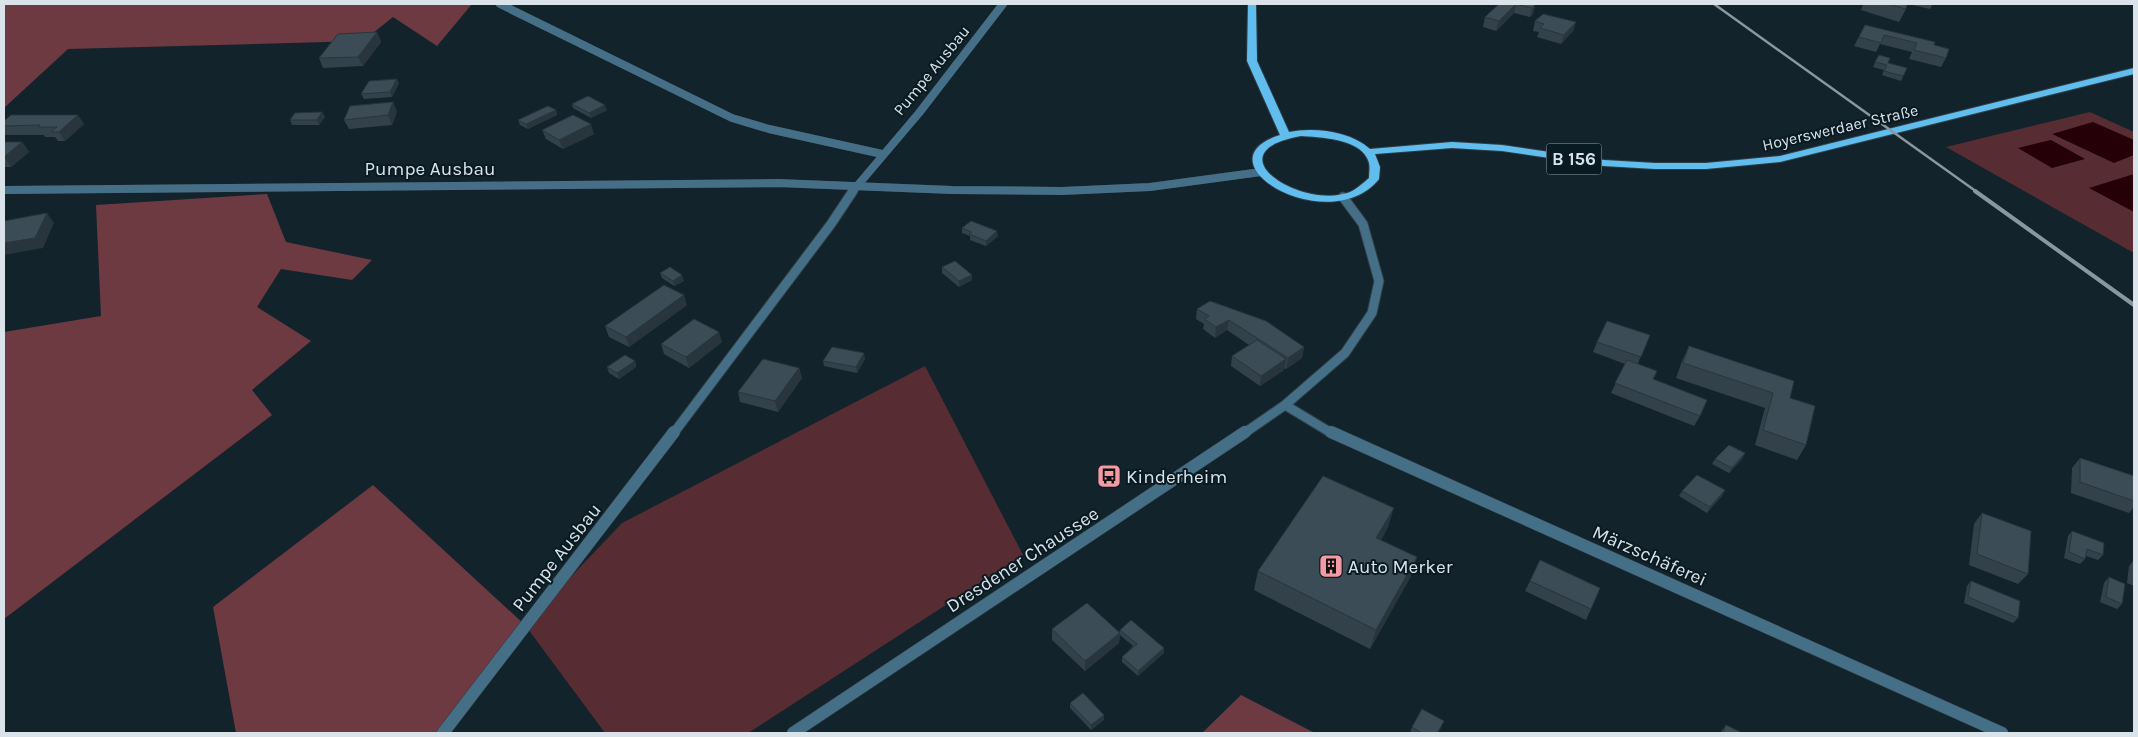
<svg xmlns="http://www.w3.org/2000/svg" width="2138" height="737" viewBox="0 0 2138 737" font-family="Karla,sans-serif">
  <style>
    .green { fill: #572d33 }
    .forest { fill: #6c3a40 }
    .water { fill: #250006 }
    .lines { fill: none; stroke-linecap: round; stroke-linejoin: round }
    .minor-far2-casing { stroke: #2f3e46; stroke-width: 8 }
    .minor-far1-casing { stroke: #2f3e46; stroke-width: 11 }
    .minor-casing { stroke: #2f3e46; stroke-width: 13 }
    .tertiary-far2-casing { stroke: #2f3e46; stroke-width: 8 }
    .tertiary-far1-casing { stroke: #2f3e46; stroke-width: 11 }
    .tertiary-casing { stroke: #2f3e46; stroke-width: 13 }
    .primary-casing { stroke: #2f3e46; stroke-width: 2 }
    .minor-far2 { stroke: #456f86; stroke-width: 8 }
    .minor-far1 { stroke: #456f86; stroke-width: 9 }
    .minor { stroke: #456f86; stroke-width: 12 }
    .tertiary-far2 { stroke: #456f86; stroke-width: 8 }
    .tertiary-far1 { stroke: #456f86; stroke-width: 9 }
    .tertiary { stroke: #456f86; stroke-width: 12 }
    .primary { fill: #61bdee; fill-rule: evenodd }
    .rail-far1 { stroke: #8b979e; stroke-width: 2.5 }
    .rail { stroke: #8b979e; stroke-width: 4 }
    .wall { fill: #33414a }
    .shaded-wall { fill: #29353c }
    .building { fill: #3b4c56; stroke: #29353c }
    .labels { text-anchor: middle; stroke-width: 4; stroke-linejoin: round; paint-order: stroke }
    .far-street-label { font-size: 16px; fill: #d9e3e9; stroke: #0a1a22 }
    .shield { fill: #0a1a22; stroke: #9ba7ad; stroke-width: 1 }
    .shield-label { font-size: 18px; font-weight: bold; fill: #d9e3e9 }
    .street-label { font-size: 19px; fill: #d9e3e9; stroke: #0a1a22 }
    .poi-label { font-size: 19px; fill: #d9e3e9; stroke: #0a1a22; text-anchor: start }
  </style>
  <rect width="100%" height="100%" fill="#13232c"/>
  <path class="green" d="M2090 112 2134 132V253L1946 147Z
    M925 366 1023 555 748 733H605L525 625 622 523Z"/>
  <path class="forest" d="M4 4H472L437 46 393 17 363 41 68 49 4 108Z
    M267 194 286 242 372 260 352 280 281 269 257 307 311 341 252 390 272 415 4 619V332L101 316 96 205Z
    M373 485 525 625 443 733H236L213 607Z
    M1241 695 1315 733H1202Z"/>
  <path class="water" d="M2093 122 2134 140V155L2114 163 2052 134Z
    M2051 140 2085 159 2052 168 2018 148Z
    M2134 174V212L2089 188Z"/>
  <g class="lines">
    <g class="minor-far2-casing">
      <path id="minor-far2" d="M500 4 732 118 769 129 882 154
        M852 192 919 113 1003 4"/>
    </g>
    <g class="minor-far1-casing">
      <path id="minor-far1" d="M1285 405 1333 434
        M673 434 831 224 853 191"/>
    </g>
    <g class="minor-casing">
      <path id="minor" d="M1331 432 2002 733
        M443 733 674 432"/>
    </g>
    <g class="tertiary-far2-casing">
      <path id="tertiary-far2" d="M4 190 778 183 952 190 1062 191 1150 187 1261 172"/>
    </g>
    <g class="tertiary-far1-casing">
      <path id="tertiary-far1" d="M1243 434 1285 405 1345 353 1372 313 1379 281 1363 224 1343 197"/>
    </g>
    <g class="tertiary-casing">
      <path id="tertiary" d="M793 733 1245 432"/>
    </g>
    <g class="primary-casing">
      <path id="primary" d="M1248 4H1256L1257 61 1289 132C1314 127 1350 131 1370 149L1452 142 1502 145 1604 160 1655 163H1706L1780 156 2134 68V74L1780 162 1706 169H1655L1604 166 1502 151 1452 148 1375 154 1380 167 1379 179C1330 240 1195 162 1280 135L1247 61ZM1301 136C1320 137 1358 139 1367 158 1371 165 1369 171 1369 178 1363 183 1357 189 1350 192 1302 211 1210 152 1301 136Z"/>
    </g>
    <use href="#minor-far2" class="minor-far2"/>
    <use href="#minor-far1" class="minor-far1"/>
    <use href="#minor" class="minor"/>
    <use href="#tertiary-far2" class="tertiary-far2"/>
    <use href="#tertiary-far1" class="tertiary-far1"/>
    <use href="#tertiary" class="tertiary"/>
    <use href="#primary" class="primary"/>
    <path class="rail-far1" d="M1714 4 1977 192"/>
    <path class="rail" d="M1975 191 2134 305"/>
  </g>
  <path class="wall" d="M1499 4H1529L1535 5 1533 14 1530 17 1514 13 1496 31 1483 27 1485 17Z
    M1857 4H1907L1906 9 1899 22 1861 10 1863 5Z
    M1908 4H1933L1930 9Z
    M1535 21 1576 22 1573 31 1561 44 1537 37 1539 32 1533 31Z
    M1865 25 1934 45 1946 58 1941 67 1909 59 1912 52 1880 44 1876 52 1854 46Z
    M377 32 381 42 363 66 323 68 319 58Z
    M1875 62 1888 63 1907 68 1901 81 1882 75 1884 70 1873 67Z
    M399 83 392 97 364 99 361 94Z
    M393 102 397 112 392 125 349 129 344 120Z
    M572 104 607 110 591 118 573 108Z
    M556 110 557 115 528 129 520 125 518 120Z
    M322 112 325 117 319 125H292L290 120Z
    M4 121 84 124 65 141H58L55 137H45L44 135H5L4 134Z
    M542 130 594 134 563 149 546 139Z
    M4 142H22L29 152 11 167H4Z
    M962 228 998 236 986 246 970 240V236L962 233Z
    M942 267 972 275V280L959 287 942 273Z
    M660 273 684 281 674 286 662 278Z
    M687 305 629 347 609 337 605 326Z
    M1197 309 1304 347 1302 358 1286 369 1284 368V370L1260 386 1231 366 1232 356 1249 345 1227 330 1215 338 1203 329 1204 324 1196 319Z
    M1650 335 1638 363 1653 379 1700 416 1694 426 1611 393 1625 364 1593 352 1597 342Z
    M722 342 689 368 664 354 661 344Z
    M1689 346 1790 398 1806 445 1797 460 1755 445 1765 408 1676 378 1682 361Z
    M865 359 857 373 824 366 823 361Z
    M635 361 636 367 619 379 609 373 607 367Z
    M799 368 802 378 778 412 740 402 738 392Z
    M1745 453 1742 459 1729 473 1712 464 1715 459Z
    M2080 458 2134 476V507L2129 513 2071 493 2072 468Z
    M1725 490 1722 496 1707 513 1679 496 1682 491Z
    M1982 513 2028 574 2018 584 1969 565 1974 524Z
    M1388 527 1381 540 1417 557 1411 576 1370 649 1254 590 1258 571Z
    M2072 531 2103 555 2098 560 2086 556 2085 559 2080 564 2064 558 2068 536Z
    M2134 560V586L2127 583 2129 566Z
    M2109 577 2122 604 2117 609 2100 602 2104 583Z
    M1530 581 1591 609 1586 620 1525 591Z
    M1971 581 2018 618 2013 623 1964 603 1967 586Z
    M1052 629 1119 633 1120 630 1164 648V653L1138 676 1122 662V657L1133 646 1120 635 1119 643 1085 671 1052 640Z
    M1070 703 1104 720 1091 730 1070 708Z
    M1726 725 1742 733H1720Z
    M1442 726 1438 733H1410L1412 727Z"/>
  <path class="shaded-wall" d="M1516 4 1514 13 1496 31 1499 21Z
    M1535 5 1533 14 1530 17 1532 8Z
    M1576 22 1573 31 1561 44 1564 35Z
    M377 32 381 42 363 66 358 57Z
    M397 79 399 83 392 97 390 92Z
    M393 102 397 112 392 125 388 115Z
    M605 105 607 110 591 118 589 113Z
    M556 110 557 115 528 129 526 124Z
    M322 112 325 117 319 125 317 120Z
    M78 115 84 124 65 141 59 132Z
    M591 124 594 134 563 149 559 140Z
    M22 142 29 152 11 167 4 157Z
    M47 213 54 223 43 248 4 255V243Z
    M997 231 998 236 986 246V241Z
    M682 275 684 281 674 286 673 281Z
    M972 275V280L959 287V281Z
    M684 295 687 305 629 347 626 337Z
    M1229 320 1227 330 1215 338 1216 327Z
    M719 332 722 342 689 368 686 357Z
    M1304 347 1302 358 1286 369 1288 358Z
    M864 353 865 359 857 373 856 367Z
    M1286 359 1284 370 1260 386 1261 376Z
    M635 361 636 367 619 379 617 373Z
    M799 368 802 378 778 412 775 401Z
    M1745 453 1742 459 1729 473 1732 468Z
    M1725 490 1722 496 1707 513 1710 507Z
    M1394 508 1388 527 1370 557 1376 538Z
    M1417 557 1411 576 1370 649 1376 630Z
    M1120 633 1119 643 1085 671V661Z
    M1164 648V653L1138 676V671Z
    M1104 715V720L1091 730V725Z"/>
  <path class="building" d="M1499 4H1529L1535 5 1532 8 1516 4 1499 21 1485 17Z
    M1888 4H1907L1906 9Z
    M1543 14 1576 22 1564 35 1540 28 1544 24 1535 21Z
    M1865 25 1935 42 1934 45 1949 49 1946 58 1914 50 1917 43 1884 35 1881 43 1859 37Z
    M377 32 358 57 319 58 338 34Z
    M1879 55 1890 58 1888 63 1907 68 1903 76 1884 71 1887 65 1875 62Z
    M397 79 390 92 361 94 369 81Z
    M588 96 605 105 589 113 572 104Z
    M393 102 388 115 344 120 350 106Z
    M548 106 556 110 526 124 518 120Z
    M322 112 317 120H290L295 113Z
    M11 115H78L59 132H51L57 127H38L40 125 4 126V121Z
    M573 115 591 124 559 140 542 130Z
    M4 142H22L4 157Z
    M47 213 35 238 4 243V221Z
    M971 221 997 231 986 241 969 234 972 232 962 228Z
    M955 261 972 275 959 281 942 267Z
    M670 267 682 275 673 281 660 273Z
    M664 285 684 295 626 337 605 326Z
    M1210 301 1266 321 1304 347 1288 358 1229 320 1216 327 1204 319 1209 316 1197 309Z
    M694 319 719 332 686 357 661 344Z
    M1607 321 1650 335 1641 357 1597 342Z
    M1257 340 1286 359 1261 376 1232 356Z
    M1689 346 1794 381 1790 398 1815 406 1806 445 1763 430 1773 393 1683 363Z
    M832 347 864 353 856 367 823 361Z
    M625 355 635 361 617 373 607 367Z
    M763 359 799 368 775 401 738 392Z
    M1627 360 1657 371 1653 379 1707 400 1700 416 1615 383Z
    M1729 445 1745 453 1732 468 1715 459Z
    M2080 458 2134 476V501L2080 482Z
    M1697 475 1725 490 1710 507 1682 491Z
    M1323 476 1394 508 1376 538 1417 557 1376 630 1258 571Z
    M1982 513 2031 531 2028 574 1977 554Z
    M2072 531 2104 543 2103 555 2087 549 2085 559 2069 552Z
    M1540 560 1600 588 1591 609 1530 581Z
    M2109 577 2125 584 2122 604 2106 597Z
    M1971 581 2020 601 2018 618 1968 597Z
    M1087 603 1120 633 1085 661 1052 629Z
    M1131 620 1164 648 1138 671 1122 657 1137 644 1120 630Z
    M1083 693 1104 715 1091 725 1070 703Z
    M1422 709 1444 721 1437 733H1422L1412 727Z
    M1726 725 1742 733H1723Z"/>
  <defs>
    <g id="bus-square" transform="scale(1.25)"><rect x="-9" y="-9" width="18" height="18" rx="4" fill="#f49aa4" stroke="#0a1a22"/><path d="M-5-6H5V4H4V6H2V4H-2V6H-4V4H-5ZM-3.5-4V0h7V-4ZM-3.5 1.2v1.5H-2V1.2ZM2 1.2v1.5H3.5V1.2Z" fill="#111"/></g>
    <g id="building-square" transform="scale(1.25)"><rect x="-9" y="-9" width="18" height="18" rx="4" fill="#f49aa4" stroke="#0a1a22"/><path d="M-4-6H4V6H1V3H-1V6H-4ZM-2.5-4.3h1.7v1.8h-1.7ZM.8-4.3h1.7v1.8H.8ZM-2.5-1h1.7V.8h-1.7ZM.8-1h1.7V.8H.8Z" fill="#111"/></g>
  </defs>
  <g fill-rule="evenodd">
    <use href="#bus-square" x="1109" y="476"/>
    <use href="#building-square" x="1331" y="566"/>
  </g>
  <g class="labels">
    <g class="far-street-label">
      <text transform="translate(931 70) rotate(-51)" y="6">Pumpe Ausbau</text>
      <text transform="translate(1840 127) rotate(-13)" y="6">Hoyerswerdaer Straße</text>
    </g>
    <rect class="shield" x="1546.5" y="143.5" width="55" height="31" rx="4"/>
    <g class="shield-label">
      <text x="1574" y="165">B 156</text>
    </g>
    <g class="street-label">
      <text x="430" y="175">Pumpe Ausbau</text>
      <text transform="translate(1650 555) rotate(24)" y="7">Märzschäferei</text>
      <text transform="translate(556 557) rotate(-52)" y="7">Pumpe Ausbau</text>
      <text transform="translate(1022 559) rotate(-33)" y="7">Dresdener Chaussee</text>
    </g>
    <g class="poi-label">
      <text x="1126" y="483">Kinderheim</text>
      <text x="1348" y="573">Auto Merker</text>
    </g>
  </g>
  <rect width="2138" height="737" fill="none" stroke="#d9e3e9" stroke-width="10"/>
</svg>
